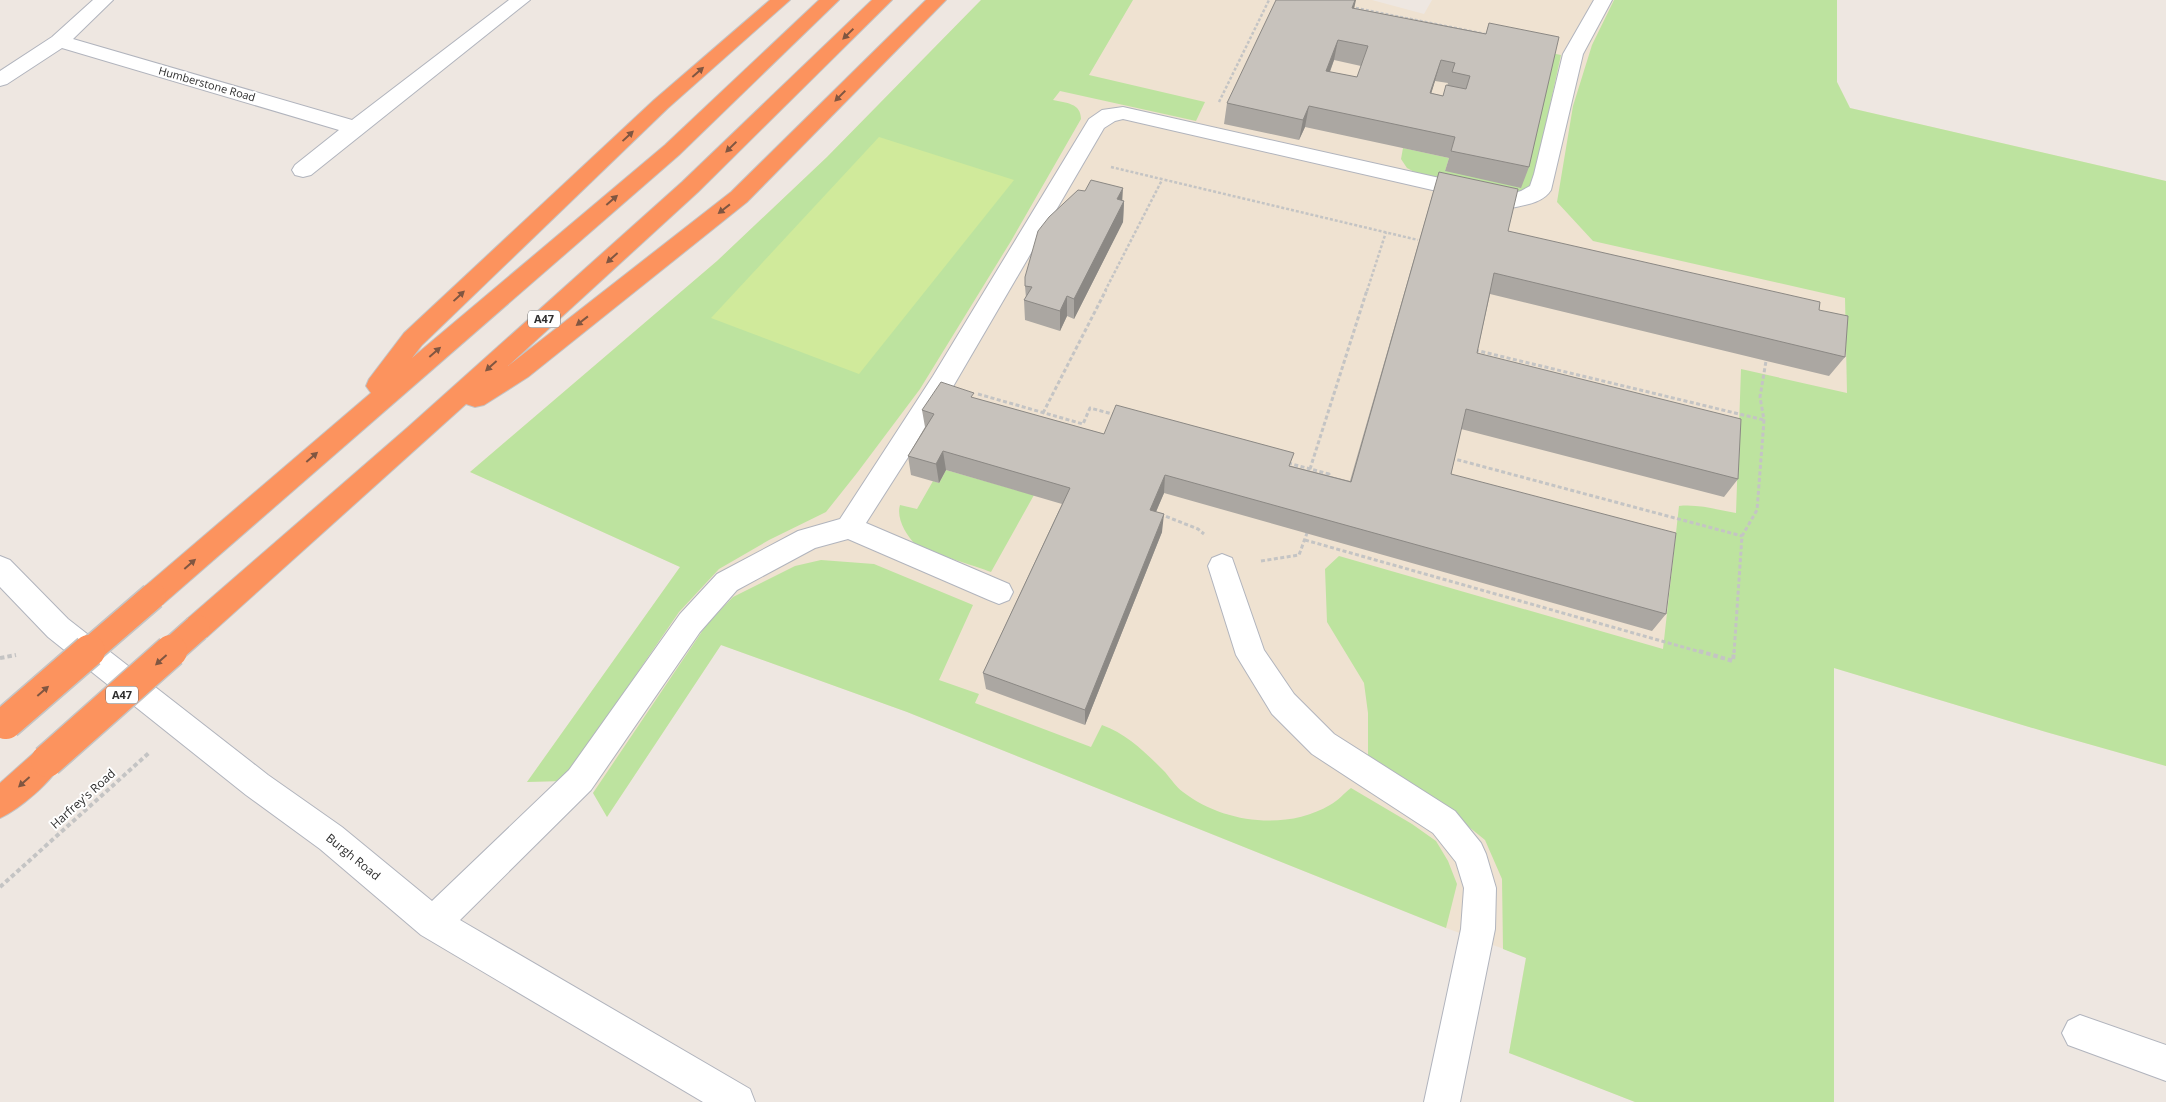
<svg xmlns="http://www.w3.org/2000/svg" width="2166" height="1102" viewBox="0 0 2166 1102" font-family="'Open Sans',sans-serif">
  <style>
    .education { fill: #efe2d1 }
    .green { fill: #bde39f }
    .pitch { fill: #d0ea9b }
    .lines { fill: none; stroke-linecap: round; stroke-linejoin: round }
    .minor-casing { stroke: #b1b4bd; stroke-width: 2 }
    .highway-casing { stroke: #c4c4c4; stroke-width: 2 }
    .path-far2 { stroke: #c4c4c4; stroke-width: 2.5; stroke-dasharray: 3 2; stroke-linecap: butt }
    .path-far1 { stroke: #c4c4c4; stroke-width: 3; stroke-dasharray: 4 2.5; stroke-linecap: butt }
    .path { stroke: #c4c4c4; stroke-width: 4; stroke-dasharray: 4.5 3; stroke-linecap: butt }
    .minor { fill: #fff; fill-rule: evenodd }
    .highway { fill: #fc935e; fill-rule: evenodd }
    .highway-bridge-far1-casing { stroke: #c4c4c4; stroke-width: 29; stroke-linecap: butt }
    .highway-bridge-casing { stroke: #c4c4c4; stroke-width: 35; stroke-linecap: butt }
    .highway-bridge-far1 { stroke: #fc935e; stroke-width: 26 }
    .highway-bridge { stroke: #fc935e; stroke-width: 32 }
    .wall { fill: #aba7a2; fill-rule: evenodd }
    .shaded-wall { fill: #8b8884 }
    .building { fill: #c7c2bc; stroke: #8b8884; fill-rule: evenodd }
    .oneway { fill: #805641 }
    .labels { text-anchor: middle; stroke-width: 4; stroke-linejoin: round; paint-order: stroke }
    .far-street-label { font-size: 11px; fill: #2e2e2e; stroke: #fff }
    .shield { fill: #fff; stroke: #6d6d6d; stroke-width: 1 }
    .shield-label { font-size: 11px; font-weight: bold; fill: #2e2e2e }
    .street-label { font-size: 12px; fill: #2e2e2e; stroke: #fff }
  </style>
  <rect width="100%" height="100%" fill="#eee7e1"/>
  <path class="education" d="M981 0H1372L1424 14 1432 0H1837V82L1850 108 2166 181V766L2046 732 1834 668V1102H1635L1509 1053 1526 957 1446 928 907 712 721 645 607 817 593 793 597 780 527 782 680 567 470 472 717 261 827 157Z"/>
  <path class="green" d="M981 0H1133L1089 75 1205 102 1196 121 1060 91 1053 100C1066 103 1081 103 1081 119L1011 241 920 389 857 473 826 512 769 540 719 569 679 612 563 781 527 782 680 567 470 472 717 261 827 157Z
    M1614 0H1837V82L1850 108 2166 181V766L2046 732 1834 668V1102H1635L1509 1053 1526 958 1503 949 1502 879 1485 840 1437 801 1368 756V713L1364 683 1327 622 1325 569 1339 556 1663 649 1679 506C1699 504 1717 510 1736 513L1741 369 1847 393 1845 298 1593 241 1557 202 1573 106 1592 45Z
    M1526 48 1561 55 1533 183 1521 193 1420 175 1407 168 1401 159 1403 148 1449 158 1445 171Z
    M946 470 1034 495 991 572C978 567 922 550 915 544 906 535 896 518 900 505L917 509 933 481 939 483Z
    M821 560 874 564 973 605 939 680 979 694 975 703 1091 747 1102 725C1127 734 1146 753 1165 772 1171 779 1176 787 1183 792 1223 823 1286 831 1330 805 1338 801 1344 793 1351 788L1412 824 1436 841 1448 861 1457 884 1446 928 907 712 721 645 607 817 593 793 707 624 733 597 795 566Z"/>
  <path class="pitch" d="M879 137 1014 180 859 374 711 318Z"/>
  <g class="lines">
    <g class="minor-casing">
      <path id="minor" d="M93 0H113L73 39 352 120 509 0H530L311 175 303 177 295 175 292 170 295 165 339 130 62 48 7 84 0 86V71L52 37Z
        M1594 0H1612L1583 54 1551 190C1543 203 1525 205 1511 208L1123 119 1115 121 1104 128 951 390 866 523 1009 584 1013 592 1009 600 999 604 989 600 848 539 815 548 737 590 700 632 591 790 460 920 750 1089 755 1102H703L421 935 320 849 246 795 48 637 0 587V556L10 560 68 619 268 775 342 827 432 901 569 770 680 614 717 574 798 531 840 519 933 376 1089 119 1102 110 1123 107 1511 194 1521 191 1530 186 1534 174 1563 54Z
        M1222 554 1232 558 1264 650 1294 694 1334 734 1455 811 1481 843 1486 854 1496 888 1495 929 1460 1102H1424L1461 929 1464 888 1456 862 1433 833 1312 754 1272 714 1236 655 1208 566 1212 558Z
        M2080 1015 2166 1045V1081L2068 1045 2062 1033 2068 1021Z"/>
    </g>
    <g class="highway-casing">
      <path id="highway" d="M770 0H790L668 108 422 345 412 358 665 145 819 0H839L679 155 163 604 153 608 143 604 139 596 143 588 371 393 366 386 369 379 404 333 654 100Z
        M872 0H892L698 192 508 366 731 192 926 0H946L747 202 528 377 484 405 475 407 466 404 207 637 197 640 187 637 183 628 187 619 407 428 682 182Z
        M47 747 58 751 62 761C54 780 19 810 0 818V783L36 751Z"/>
    </g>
    <path class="path-far2" d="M1351 7 1490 35
      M1219 102 1269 0
      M1111 167 1418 240
      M1105 291 1162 180
      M1367 291 1386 232"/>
    <path class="path-far1" d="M1475 350 1764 420
      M978 394 1083 424 1090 408 1116 415
      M1043 413 1106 290
      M1451 458 1742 536
      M1288 463 1329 474 1328 478
      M1310 469 1367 290
      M1160 514 1198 529 1204 534
      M1305 540 1704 653
      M1261 561 1299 555 1307 533
      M1734 653 1742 536 1757 510 1764 420 1760 397 1766 361"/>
    <path class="path" d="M1699 651 1733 661 1734 651
      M0 658 16 655
      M0 887 150 752"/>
    <use href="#minor" class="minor"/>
    <use href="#highway" class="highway"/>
    <g class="highway-bridge-far1-casing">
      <path id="highway-bridge-far1" d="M87 653 153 596
        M169 653 197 628"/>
    </g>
    <g class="highway-bridge-casing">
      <path id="highway-bridge" d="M6 723 89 651
        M47 761 171 651"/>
    </g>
    <use href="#highway-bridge-far1" class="highway-bridge-far1"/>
    <use href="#highway-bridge" class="highway-bridge"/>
  </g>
  <path class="wall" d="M1354 9 1486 34 1489 23 1529 167 1521 188 1445 171 1449 158 1305 127 1299 140 1224 124 1227 103ZM1334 60 1361 66 1357 77 1330 72ZM1435 81 1448 83 1443 96 1431 93Z
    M1085 191 1124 201 1123 222 1074 319 1067 316 1060 331 1025 320 1024 300 1026 298 1025 286Z
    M1433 193 1508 231 1819 310 1845 357 1829 376 1490 294 1477 353 1738 479 1724 497 1461 429 1451 474 1666 614 1652 631 1164 493 1156 512 1162 532 1085 725 986 689 983 673 1062 504 946 470 939 483 911 475 908 456 925 427 922 410 974 398 1104 434 1291 466 1350 481Z"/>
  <path class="shaded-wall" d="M1355 0H1356L1352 18V8Z
    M1338 40 1334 60 1322 92 1326 71Z
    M1441 60 1435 81 1425 114 1430 93Z
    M1309 106 1305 127 1299 140 1303 120Z
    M1123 188 1122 205 1124 201 1123 222 1074 319V299L1117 199Z
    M1067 296V316L1060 331V311Z
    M943 451 946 470 939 483 936 464Z
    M1165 475 1164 493 1149 528 1150 510Z
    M1164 514 1162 532 1085 725V710Z"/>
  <path class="building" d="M1276 0H1355L1352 8 1486 34 1489 23 1559 37 1529 167 1451 151 1455 137 1309 106 1303 120 1227 103ZM1338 40 1368 46 1357 77 1326 71ZM1441 60 1455 63 1452 72 1470 76 1466 89 1446 85 1443 96 1430 93Z
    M1439 172 1518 189 1508 231 1820 302 1819 310 1848 316 1845 357 1494 273 1477 353 1741 419 1738 479 1466 409 1451 474 1676 533 1666 614 1165 475 1150 510 1164 514 1085 710 983 673 1070 488 943 451 936 464 908 456 934 414 922 410 941 382 974 393 971 397 1104 434 1116 405 1294 453 1289 466 1351 482Z
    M1091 180 1123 188 1117 199 1124 201 1074 299 1067 296 1060 311 1024 300 1032 287 1025 286V277L1038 231 1049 217 1078 190 1085 191Z"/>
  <defs><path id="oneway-solid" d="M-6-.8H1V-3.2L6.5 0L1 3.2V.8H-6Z" transform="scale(1.25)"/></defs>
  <g class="oneway">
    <use href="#oneway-solid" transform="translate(848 34) rotate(136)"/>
    <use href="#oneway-solid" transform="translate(698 72) rotate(-41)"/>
    <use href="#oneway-solid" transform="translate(840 96) rotate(135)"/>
    <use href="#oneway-solid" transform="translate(628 136) rotate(-43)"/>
    <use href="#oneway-solid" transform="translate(731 147) rotate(136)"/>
    <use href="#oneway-solid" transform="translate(612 200) rotate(-41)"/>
    <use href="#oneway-solid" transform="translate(724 209) rotate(142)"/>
    <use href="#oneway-solid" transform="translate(612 258) rotate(138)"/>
    <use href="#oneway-solid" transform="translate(459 296) rotate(-43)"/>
    <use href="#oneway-solid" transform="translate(582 321) rotate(142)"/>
    <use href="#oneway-solid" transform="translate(435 352) rotate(-41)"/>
    <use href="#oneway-solid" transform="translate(491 366) rotate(138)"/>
    <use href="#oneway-solid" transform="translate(312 457) rotate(-41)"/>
    <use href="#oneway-solid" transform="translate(190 564) rotate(-41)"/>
    <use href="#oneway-solid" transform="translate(161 660) rotate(138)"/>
    <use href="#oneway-solid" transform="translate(43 691) rotate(-41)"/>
    <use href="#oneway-solid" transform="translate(24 782) rotate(138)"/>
  </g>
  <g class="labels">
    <g class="far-street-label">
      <text transform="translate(207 84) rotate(16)" y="4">Humberstone Road</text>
    </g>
    <g class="shield">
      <rect x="528" y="310.5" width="32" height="17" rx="4"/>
      <rect x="106" y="686.5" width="32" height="17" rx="4"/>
    </g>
    <g class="shield-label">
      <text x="544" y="323">A47</text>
      <text x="122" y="699">A47</text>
    </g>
    <g class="street-label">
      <text transform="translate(83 799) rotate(-42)" y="4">Harfrey's Road</text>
      <text transform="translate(353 857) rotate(39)" y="4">Burgh Road</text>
    </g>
  </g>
</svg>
